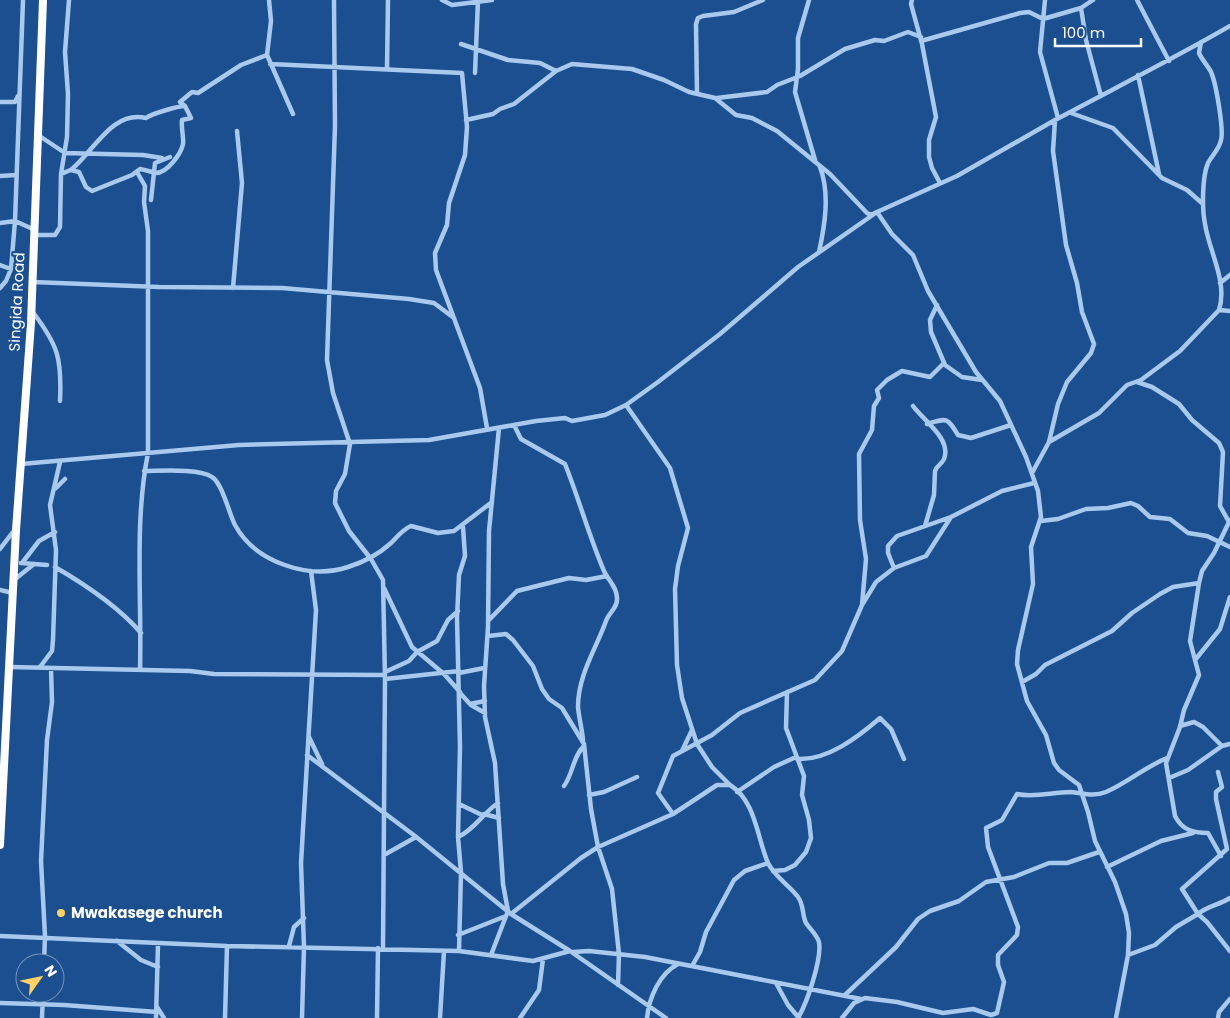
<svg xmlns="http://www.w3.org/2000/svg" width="1230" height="1018" viewBox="0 0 1230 1018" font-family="Poppins,sans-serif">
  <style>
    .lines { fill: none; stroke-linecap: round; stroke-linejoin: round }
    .street { stroke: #a9c9ee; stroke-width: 4.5 }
    .highway { stroke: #fff; stroke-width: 8 }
    .poi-dot { fill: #ffd166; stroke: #1b4f8f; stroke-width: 2 }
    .labels { text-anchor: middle; stroke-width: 4.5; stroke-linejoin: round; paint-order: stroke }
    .street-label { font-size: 15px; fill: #fff; stroke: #1b4f8f }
    .poi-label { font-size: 15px; font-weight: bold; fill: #fff; stroke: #1b4f8f; text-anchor: start }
  </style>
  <rect width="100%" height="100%" fill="#1b4f8f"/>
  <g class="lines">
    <path class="street" d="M269 0 271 21 267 55 293 114
      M334 0 335 126 327 360 333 393 350 444 345 474 336 491 335 503 349 531 371 559 383 580 385 679 383 948
      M442 0 452 5 492 0
      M809 0 798 38V69L795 92 815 160
      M912 0 911 4 922 44 936 117 929 140V157L932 168 940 183
      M1045 0 1040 52 1058 118
      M1137 0 1169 61
      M1081 8 1086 40 1101 96
      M921 41 1020 13 1029 12 1043 19 1081 8 1093 0
      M461 44 508 60 540 63 556 71
      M270 64 462 73 467 127 465 155 449 203 447 225 435 253 436 270 480 388 487 428
      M387 69 388 0
      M475 73 478 0
      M1138 75 1159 174
      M697 94 696 24 698 18 703 16 734 12 763 0
      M717 98 767 92 777 85 800 76 845 49 875 40 884 41 908 32 921 37
      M0 102H15L18 96
      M1071 113 1113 128 1162 178 1187 190 1203 204
      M466 120 493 114 500 109 514 104 556 71 572 64 632 69 664 80 689 92 715 98 736 115 752 118 777 131 830 174 867 213 871 215 877 212 892 234 913 255 928 291 976 372 1000 401 1026 457 1038 491 1041 517 1031 547 1033 584 1018 650 1017 664 1027 701 1046 735 1054 763 1059 770 1079 785 1088 812 1095 841 1115 882 1126 914 1129 933 1128 955 1116 1018
      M38 135 65 153 143 155 162 158
      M71 170 79 172 86 187 92 191 132 175 140 169C146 170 151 172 156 173 167 173 181 154 183 144 184 138 181 129 182 120L191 118 185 106
      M137 172 145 186 144 202 148 231V453C134 523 142 599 140 670
      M61 174C65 172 69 171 72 169 94 151 112 110 146 118 151 114 178 106 185 106L180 102 192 92 198 93 241 65 267 55
      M0 176 16 175
      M151 200 155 163 170 157
      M0 223 15 221 35 230
      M35 235H55L60 227 61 174 67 137 68 94 65 52 69 0
      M819 252C825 225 830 193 820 167
      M0 265 11 269
      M33 282 159 287 282 288 409 299 434 303 454 318
      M1220 283 1230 275
      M0 288 6 281 11 269 15 221 23 0
      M233 288 242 183 237 131
      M937 305 930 320 931 332 945 365 962 377 982 380
      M1219 310 1230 311
      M32 311C58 345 62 358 60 401
      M1137 382 1152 387 1179 404 1192 420 1219 443 1223 452 1220 506 1229 522
      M626 405 670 468 688 528 678 566 675 589 677 665 682 698 697 744 712 767 730 785
      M913 406C923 420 952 439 944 459 942 464 937 465 935 471L934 495 925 526
      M927 424C947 418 947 417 958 435L971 438 1011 425
      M514 425 521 439 565 464C579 499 589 536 604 571 608 580 617 587 617 598 618 608 609 612 606 621 596 649 578 675 578 707 579 718 582 729 583 740
      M1049 442 1058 404 1067 382 1091 353 1094 344 1082 312 1077 283 1066 245 1053 151 1055 120
      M21 464 239 445 429 440 536 421 565 418 572 421 605 415 626 405 658 382 720 334 798 267 877 212 957 176 1055 120C1113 89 1173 59 1230 26
      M144 471C160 471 199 468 212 477 222 483 229 513 235 525 255 562 308 580 348 567 364 562 378 555 391 543 397 537 402 530 411 526L438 533 454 531 492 502
      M1032 473 1049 442 1099 413 1127 385 1141 380 1180 351 1219 310C1228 282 1209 251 1205 224 1202 209 1202 177 1208 163 1212 155 1219 150 1221 140 1224 130 1216 83 1211 72 1208 66 1202 60 1199 53L1201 42
      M56 488 65 479
      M1041 521 1058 519 1086 509 1108 508 1131 503 1138 506 1150 517 1170 519 1188 533 1207 536 1230 547
      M0 549 16 528
      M21 563 47 565
      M22 563 39 541 55 532
      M55 567C86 585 118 606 141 633
      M894 568 888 553V546L897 536 951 517 1002 491 1034 483
      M14 580 34 564
      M384 588 412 647 444 674 460 692
      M0 590 13 593
      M862 605 866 559 860 520 859 454 872 430 874 406 879 398 877 390 887 380 902 371 930 377 944 363
      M489 620 517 591 569 578 586 580 607 576
      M488 636 506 634 513 640 533 666 542 689 549 699 562 708 584 744 591 809 598 847 612 889 619 954 618 985
      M1195 660 1220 629 1230 597
      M10 667 190 671 214 674 385 675
      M40 667 52 651 53 640 56 550 50 505 60 462
      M385 672 409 661 417 652 437 641 448 620 458 611
      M459 673 484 668
      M385 679 459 671
      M1022 682 1036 674 1045 665 1112 631 1132 613 1160 594 1173 587 1199 583
      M460 693 470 704 485 701
      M471 705 485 713
      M1180 726 1194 722 1203 727 1222 746
      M309 737 322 764
      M682 751 692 730
      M307 755 415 836 511 914 570 951
      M797 759C827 761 858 737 880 718L891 729 904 759
      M1169 778 1188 770 1222 746 1230 744
      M564 786C573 774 573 756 584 746
      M737 792 774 767 796 757
      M589 795 604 792 637 777
      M459 804 482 815
      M484 814 499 818
      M673 814 658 793 673 756 712 735 740 713 815 680 842 651 862 605 876 582 894 568 926 556 951 517
      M458 837C474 830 483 813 498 803
      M384 855 416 837
      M1221 856 1208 833C1193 833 1182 830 1175 816L1166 763 1180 727 1184 710 1199 675 1190 641 1199 583 1202 571 1214 553 1230 520
      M1107 867 1161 841 1193 833
      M773 871 785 870 795 865 806 852 811 838 809 820 802 795 804 776 786 728 787 692
      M1230 898C1219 905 1207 906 1198 914L1207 922 1230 951
      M511 914 581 858 598 847 673 814 717 785H730C756 801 757 838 768 863 775 877 789 885 798 897 804 905 802 915 806 923 810 929 817 935 819 942 822 959 807 1003 798 1018
      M458 935 506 916
      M0 936 227 946 459 951 533 961 570 951 666 1018
      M117 941 141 960 158 967
      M289 946 294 927 304 918
      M459 951 461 872 458 837 460 747 457 618 459 575 465 556 463 527
      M573 952 589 951 645 957 861 999
      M491 955 508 911 503 884 495 763 485 717 484 686 488 627 489 531 499 428
      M1128 955 1155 945 1176 927 1198 914 1182 889 1227 849 1216 799V792L1222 787 1218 772
      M44 963 45 936 41 861 47 740 52 702 51 668
      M692 966 700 952 706 932 734 880 745 871 768 863
      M776 983 788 1005 799 1018
      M845 995 896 947 918 919 930 911 959 901 986 882 1014 877 1049 863H1067L1099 852
      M0 1003 64 1005 157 1012
      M157 1007 164 1018
      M42 1018 43 993
      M156 1018 158 944
      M225 1018 227 946
      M302 1018 304 947 301 863 316 610 311 571
      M377 1018 378 948
      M440 1018 444 951
      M520 1018 539 990 543 959
      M647 1018C649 998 659 974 678 964
      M842 1018 854 1003 865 998 897 1002 943 1013 973 1009 991 1015 997 1013 1004 982 998 965V955L1017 935 1018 927 988 847 986 828 1002 820 1017 794C1035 798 1052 792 1071 792 1083 793 1093 797 1106 792 1127 783 1145 767 1167 758
      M1218 1018 1219 1012 1230 999"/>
    <path class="highway" d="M0 845 16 530 31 323 43 0"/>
  </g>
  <circle class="poi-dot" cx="61" cy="913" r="5"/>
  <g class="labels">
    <g class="street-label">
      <text transform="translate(17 302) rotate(-87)" y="5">Singida Road</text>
    </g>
    <g class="poi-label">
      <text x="71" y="918">Mwakasege church</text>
    </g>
  </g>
  <g transform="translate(40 978) rotate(57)"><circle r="24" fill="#1b4f8f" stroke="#7695bc"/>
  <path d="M0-4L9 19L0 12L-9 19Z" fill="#ffd166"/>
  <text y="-8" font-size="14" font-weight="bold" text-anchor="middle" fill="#ffffff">N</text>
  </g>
  <path d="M1055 38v8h86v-8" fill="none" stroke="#ffffff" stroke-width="2.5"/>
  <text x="1062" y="38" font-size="15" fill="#ffffff" stroke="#1b4f8f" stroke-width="4" paint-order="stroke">100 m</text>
</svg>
